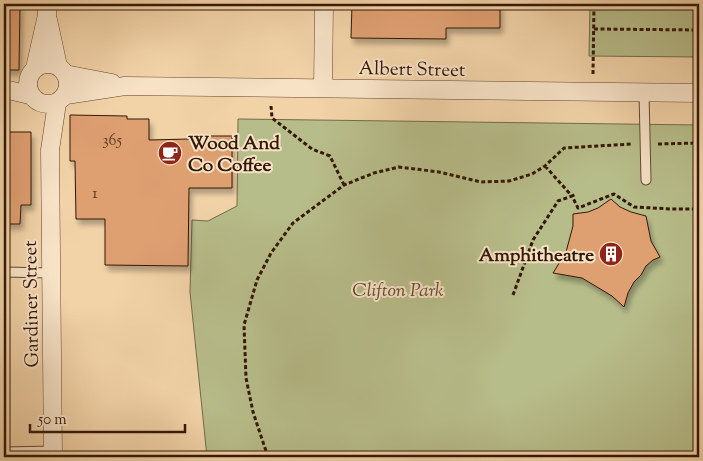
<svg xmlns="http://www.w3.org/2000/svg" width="703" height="461" viewBox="0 0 703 461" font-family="'Sorts Mill Goudy',serif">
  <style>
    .green { fill: #b7bd8a; stroke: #766a48 }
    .building { fill: #de9f71; stroke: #341806; filter: url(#shadow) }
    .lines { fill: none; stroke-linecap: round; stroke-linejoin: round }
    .lane-casing { stroke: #64472e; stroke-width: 11 }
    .street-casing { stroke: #64472e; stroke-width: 19 }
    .path { stroke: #341806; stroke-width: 3; stroke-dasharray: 4 2.5; stroke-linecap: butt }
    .lane { stroke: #f7e2c6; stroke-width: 9 }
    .street { stroke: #f7e2c6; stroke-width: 18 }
    .labels { text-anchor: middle; stroke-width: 4; stroke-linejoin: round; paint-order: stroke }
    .number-label { font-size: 16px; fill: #5e3a21 }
    .street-label { font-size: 19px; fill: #341806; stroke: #f7e2c6 }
    .poi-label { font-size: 19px; font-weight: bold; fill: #341806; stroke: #f7e2c6; text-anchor: start }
    .park-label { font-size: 19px; font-style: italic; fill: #5b4a2e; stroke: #f7e2c6 }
  </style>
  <defs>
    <filter id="shadow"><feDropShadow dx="3" dy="5.5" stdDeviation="2.5" flood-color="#0004"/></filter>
  </defs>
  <rect width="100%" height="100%" fill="#f2d3a8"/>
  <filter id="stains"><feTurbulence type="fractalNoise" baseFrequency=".004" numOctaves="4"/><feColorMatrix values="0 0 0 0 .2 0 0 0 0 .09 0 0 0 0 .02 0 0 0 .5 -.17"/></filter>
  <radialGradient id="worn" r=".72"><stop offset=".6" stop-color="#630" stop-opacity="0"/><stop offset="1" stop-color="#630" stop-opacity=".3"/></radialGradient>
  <path class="green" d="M590 4H699V57L589 56Z
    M238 119 699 125V457H207L190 292 192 220 208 221 237 206Z"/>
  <path class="building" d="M4 4H20L19 70H4Z
    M352 4H500V28H446V39L351 38Z
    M70 115 127 116V119H149V140L189 139V136H232V188H189L188 266 105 265V219H76L75 161H70Z
    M4 132H31V205H21L20 224H4Z
    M611 199 620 207 631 212 646 216 651 241 660 257 653 260 646 266 641 275 634 282 628 293 624 307 612 296 582 278 553 273 566 252 573 226V214L588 212 598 208Z"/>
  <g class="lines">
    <g class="lane-casing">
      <path id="lane" d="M644 93 646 180
        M4 272 51 273
        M4 452 53 451"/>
    </g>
    <g class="street-casing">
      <path id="street" d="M48 20 58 66
        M28 84a20 20 0 1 1 40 0a20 20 0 1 1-40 0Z
        M35 68 47 15V4
        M65 74 112 83
        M323 88 324 4
        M4 89 30 95
        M66 95 125 86 699 93
        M53 457 50 150 57 103"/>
    </g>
    <path class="path" d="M594 29 699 30
      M593 74 594 4
      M271 106 272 118 312 149 330 156 344 185
      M658 144 699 143
      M545 166 572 196 576 194
      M513 295 533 240 558 201 572 196 578 208 614 194 634 207 672 209H699
      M268 457 253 412 246 378 244 325 257 280 271 253 293 223 344 185 374 173 399 167 439 172 481 182 509 181 532 174 545 166 564 148 632 144"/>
    <use href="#lane" class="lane"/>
    <use href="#street" class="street"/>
  </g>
  <defs>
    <g id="cafe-disc" transform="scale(1.25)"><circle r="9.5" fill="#8f2418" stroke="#f7e2c6"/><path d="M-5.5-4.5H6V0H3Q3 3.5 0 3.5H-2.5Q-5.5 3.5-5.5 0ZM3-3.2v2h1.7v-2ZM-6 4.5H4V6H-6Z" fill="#fff"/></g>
    <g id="building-disc" transform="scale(1.25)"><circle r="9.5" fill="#8f2418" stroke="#f7e2c6"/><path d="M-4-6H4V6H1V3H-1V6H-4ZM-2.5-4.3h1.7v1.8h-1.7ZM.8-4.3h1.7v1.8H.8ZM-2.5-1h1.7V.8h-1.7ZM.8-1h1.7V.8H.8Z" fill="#fff"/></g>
  </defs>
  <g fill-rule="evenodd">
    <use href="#cafe-disc" x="170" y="153"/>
    <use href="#building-disc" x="611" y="254"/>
  </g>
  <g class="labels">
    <g class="number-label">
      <text x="112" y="145">365</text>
      <text x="95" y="198">1</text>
    </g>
    <g class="street-label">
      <text transform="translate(412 68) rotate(1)" y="7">Albert Street</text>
      <text transform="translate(30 304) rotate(-91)" y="7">Gardiner Street</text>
    </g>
    <g class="poi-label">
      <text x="188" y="149">Wood And<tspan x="188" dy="22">Co Coffee</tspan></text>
      <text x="594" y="261" text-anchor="end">Amphitheatre</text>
    </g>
    <g class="park-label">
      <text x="398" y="296">Clifton Park</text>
    </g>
  </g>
  <rect width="703" height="461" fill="none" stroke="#f2d3a8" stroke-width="20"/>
  <rect x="5" y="5" width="693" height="451" fill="none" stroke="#341806" stroke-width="2.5"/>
  <rect x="10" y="10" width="683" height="441" fill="none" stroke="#341806"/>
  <path d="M30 424v8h155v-8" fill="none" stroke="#341806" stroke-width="2.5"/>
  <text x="38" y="424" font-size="15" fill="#341806" stroke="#f7e2c6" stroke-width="4" paint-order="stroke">50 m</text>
  <rect width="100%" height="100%" filter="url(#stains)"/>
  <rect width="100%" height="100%" fill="url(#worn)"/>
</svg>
